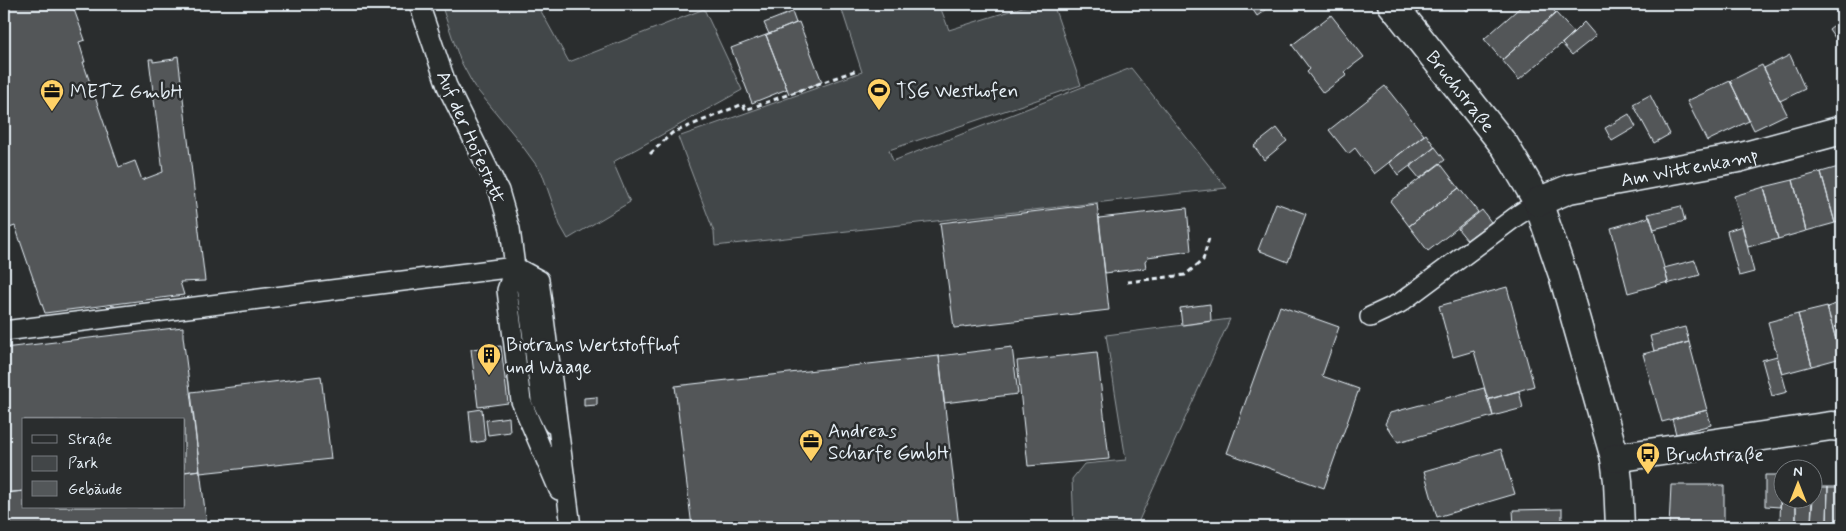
<svg xmlns="http://www.w3.org/2000/svg" width="1846" height="531" viewBox="0 0 1846 531" font-family="Mynerve,sans-serif">
  <style>
    .green { fill: #424648; stroke: #959ca0 }
    .building { fill: #535759; stroke: #e8f1f8 }
    .lines { fill: none; stroke-linecap: round; stroke-linejoin: round }
    .service-casing { stroke: #e8f1f8; stroke-width: 22 }
    .minor-casing { stroke: #e8f1f8; stroke-width: 31 }
    .path { stroke: #e8f1f8; stroke-width: 3; stroke-dasharray: 5 4; stroke-linecap: butt }
    .service { stroke: #2a2d2e; stroke-width: 19 }
    .minor { stroke: #2a2d2e; stroke-width: 28 }
    .labels { text-anchor: middle; stroke-width: 5; stroke-linejoin: round; paint-order: stroke }
    .poi-label { font-size: 19px; fill: #e8f1f8; stroke: #2a2d2e; text-anchor: start }
    .street-label { font-size: 19px; fill: #e8f1f8; stroke: #2a2d2e }
  </style>
  <rect width="100%" height="100%" fill="#2a2d2e"/>
  <filter id="ink" filterUnits="userSpaceOnUse"><feTurbulence type="fractalNoise" baseFrequency=".02" numOctaves="2"/><feDisplacementMap in="SourceGraphic" scale="10" xChannelSelector="R" yChannelSelector="G"/><feConvolveMatrix kernelMatrix="1 2 1 2 8 2 1 2 1" color-interpolation-filters="sRGB"/></filter>
  <g filter="url(#ink)">
    <path class="green" d="M441 4H537L569 62 704 9 742 90 613 162 630 202 568 239 560 225 542 173 515 136 474 86 460 60Z
      M840 4H939L949 30 1032 4H1053L1081 85 889 150 893 161 1131 68 1227 188 715 246 714 232 678 137 862 72Z
      M1230 319 1136 527H1074L1072 479 1084 464 1126 460 1106 335Z"/>
    <path class="building" d="M4 4H72L85 40 79 42 85 62H83L119 167 135 161 142 180 163 172 149 59H153V62L174 59V57L178 56 205 281 180 282 184 295 45 313 15 226 4 230Z
      M1249 4H1272L1273 5 1257 16Z
      M1461 4H1475L1467 11Z
      M1524 4H1548L1556 13 1502 60 1484 39Z
      M792 12 796 23 769 34 764 23Z
      M1556 13 1574 33 1519 80 1502 60Z
      M1331 15 1364 57 1344 72 1347 75 1323 93 1307 72 1310 69 1292 45Z
      M1842 19V48L1829 29Z
      M799 22 822 82 789 94 766 35Z
      M1584 22 1596 36 1572 55 1562 44Z
      M766 35 787 89 752 103 731 48Z
      M1790 55 1805 89 1780 101 1764 68Z
      M1762 65 1787 114 1754 130 1730 81Z
      M1730 81 1749 121 1707 141 1687 101Z
      M1385 86 1424 135 1374 174 1355 148 1348 154 1329 130Z
      M1650 95 1670 134 1654 143 1633 104Z
      M1629 114 1636 127 1612 141 1605 128Z
      M1277 128 1287 141 1264 160 1254 146Z
      M1426 134 1435 147 1398 175 1389 162Z
      M1435 147 1445 160 1420 179 1410 167Z
      M1440 163 1459 188 1409 226 1390 201Z
      M1842 166V221L1835 223 1821 172Z
      M1821 172 1835 223 1806 231 1793 180Z
      M1793 180 1806 231 1778 239 1764 187Z
      M1764 187 1778 239 1748 247 1734 196Z
      M1459 188 1478 212 1428 251 1409 226Z
      M1276 203 1306 214 1288 262 1258 250Z
      M1097 204 1109 310 954 328 940 223Z
      M1681 206 1685 221 1654 229 1648 214Z
      M1187 208 1191 251 1148 257 1145 261 1146 268 1105 273 1099 218Z
      M1482 210 1491 222 1467 240 1458 229Z
      M1650 217 1668 282 1628 293 1611 228Z
      M1742 226 1754 272 1739 276 1727 231Z
      M1695 260 1700 275 1667 284 1666 283 1668 282 1664 268Z
      M1507 287 1534 386 1488 400 1474 351 1453 357 1439 306Z
      M1842 302V358H1841L1827 307Z
      M1210 304 1211 321 1182 325 1180 308Z
      M1280 306 1339 327 1322 376 1359 389 1324 488 1227 453Z
      M1827 307 1841 358 1812 366 1798 314Z
      M1798 314 1812 366 1782 374 1768 322Z
      M183 327V336L200 470 184 472V420H24V491L4 493V348Z
      M1685 327 1689 342 1654 351 1650 336Z
      M1689 342 1707 410 1662 422 1643 354Z
      M501 346 508 403 478 407 471 349Z
      M1012 347 1018 394 944 403 939 356Z
      M1097 352 1109 459 1028 466 1017 361Z
      M939 356 959 527H692L675 386Z
      M1777 356 1787 392 1772 396 1762 360Z
      M321 376 331 459 200 473 191 392Z
      M1484 388 1493 416 1398 442 1385 424 1390 413Z
      M1519 391 1523 408 1493 416 1489 399Z
      M597 397V405L584 406V398Z
      M482 409 485 441 472 443 469 411Z
      M1707 410 1711 425 1676 434 1672 419Z
      M509 417 510 432 488 435 486 420Z
      M1501 449 1515 494 1437 517 1424 471Z
      M200 470 207 527H4V493L24 491V507H184V472Z
      M1765 475H1780V507L1765 506Z
      M1671 485H1724V527H1669Z
      M1781 487H1784V498H1796V523H1780Z
      M1814 487H1828L1827 524 1811 523Z
      M1828 487H1842V524H1827Z
      M1796 498H1812L1811 523H1796Z
      M1562 509V527H1514L1513 510Z"/>
    <g class="lines">
      <g class="service-casing">
        <path id="service" d="M419 4 447 86 499 191 510 229 515 267 539 280 571 527
          M515 267 507 290 521 401 559 490
          M515 267 526 286 541 399 553 424
          M1370 317 1400 303 1518 215 1538 202
          M4 331 515 267"/>
      </g>
      <g class="minor-casing">
        <g id="minor">
          <path id="s1" d="M1392 4 1505 146 1538 202 1563 275 1615 458 1618 481 1620 527"/>
          <path id="s2" d="M1538 202 1569 189 1738 158 1842 130"/>
          <path d="M1615 458 1831 426 1842 427"/>
        </g>
      </g>
      <path class="path" d="M650 154 672 133 743 104 745 110 857 70
        M1127 282 1185 275 1203 260 1209 238"/>
      <use href="#service" class="service"/>
      <use href="#minor" class="minor"/>
    </g>
  </g>
  <defs>
    <g id="stadium-pin" transform="scale(1.25)"><path d="M0 17L-7.5 6A9.5 9.5 0 1 1 7.5 6Z" fill="#ffd166" stroke="#2a2d2e"/><path d="M0-5a6.5 5 0 1 0 0 10a6.5 5 0 1 0 0-10ZM-3.5-1.8h7v3.6h-7Z" fill="#111"/></g>
    <g id="office-pin" transform="scale(1.25)"><path d="M0 17L-7.5 6A9.5 9.5 0 1 1 7.5 6Z" fill="#ffd166" stroke="#2a2d2e"/><path d="M-6-3h4V-5.5h4V-3h4V5H-6ZM-1-4.5V-3h2v-1.5ZM-6 0V1H6V0Z" fill="#111"/></g>
    <g id="building-pin" transform="scale(1.25)"><path d="M0 17L-7.5 6A9.5 9.5 0 1 1 7.5 6Z" fill="#ffd166" stroke="#2a2d2e"/><path d="M-4-6H4V6H1V3H-1V6H-4ZM-2.5-4.3h1.7v1.8h-1.7ZM.8-4.3h1.7v1.8H.8ZM-2.5-1h1.7V.8h-1.7ZM.8-1h1.7V.8H.8Z" fill="#111"/></g>
    <g id="bus-pin" transform="scale(1.25)"><path d="M0 17L-7.5 6A9.5 9.5 0 1 1 7.5 6Z" fill="#ffd166" stroke="#2a2d2e"/><path d="M-5-6H5V4H4V6H2V4H-2V6H-4V4H-5ZM-3.5-4V0h7V-4ZM-3.5 1.2v1.5H-2V1.2ZM2 1.2v1.5H3.5V1.2Z" fill="#111"/></g>
  </defs>
  <g fill-rule="evenodd">
    <use href="#stadium-pin" x="879" y="90"/>
    <use href="#office-pin" x="52" y="91"/>
    <use href="#building-pin" x="489" y="355"/>
    <use href="#office-pin" x="811" y="441"/>
    <use href="#bus-pin" x="1648" y="454"/>
  </g>
  <g class="labels">
    <g class="poi-label">
      <text x="896" y="97">TSG Westhofen</text>
      <text x="70" y="98">METZ GmbH</text>
      <text x="506" y="351">Biotrans Wertstoffhof<tspan x="506" dy="22">und Waage</tspan></text>
      <text x="828" y="437">Andreas<tspan x="828" dy="22">Scharfe GmbH</tspan></text>
      <text x="1666" y="461">Bruchstraße</text>
    </g>
    <g class="street-label">
      <text dy="7" stroke="none"><textPath href="#s1" startOffset="111">Bruchstraße</textPath></text>
      <text transform="translate(472 137) rotate(66)" y="7">Auf der Hofestatt</text>
      <text dy="7" stroke="none"><textPath href="#s2" startOffset="156">Am Wittenkamp</textPath></text>
    </g>
  </g>
  <rect width="1846" height="531" fill="none" stroke="#2a2d2e" stroke-width="20"/>
  <rect x="10" y="10" width="1826" height="511" fill="none" stroke="#e8f1f8" stroke-width="2" filter="url(#ink)"/>
  <rect x="22" y="418" width="162" height="90" fill="#2a2d2e" stroke="#767b7f"/>
  <rect x="32" y="435" width="25" height="8" fill="#2a2d2e" stroke="#767b7f"/>
  <text x="68" y="444" font-size="15" fill="#e8f1f8">Straße</text>
  <rect x="32" y="456" width="25" height="15" fill="#424648" stroke="#767b7f"/>
  <text x="68" y="468" font-size="15" fill="#e8f1f8">Park</text>
  <rect x="32" y="481" width="25" height="15" fill="#535759" stroke="#767b7f"/>
  <text x="68" y="494" font-size="15" fill="#e8f1f8">Gebäude</text>
  <g transform="translate(1798 484)"><circle r="24" fill="#2a2d2e" stroke="#767b7f"/>
  <path d="M0-4L9 19L0 12L-9 19Z" fill="#ffd166"/>
  <text y="-8" font-size="14" font-weight="bold" text-anchor="middle" fill="#e8f1f8">N</text>
  </g>
</svg>
